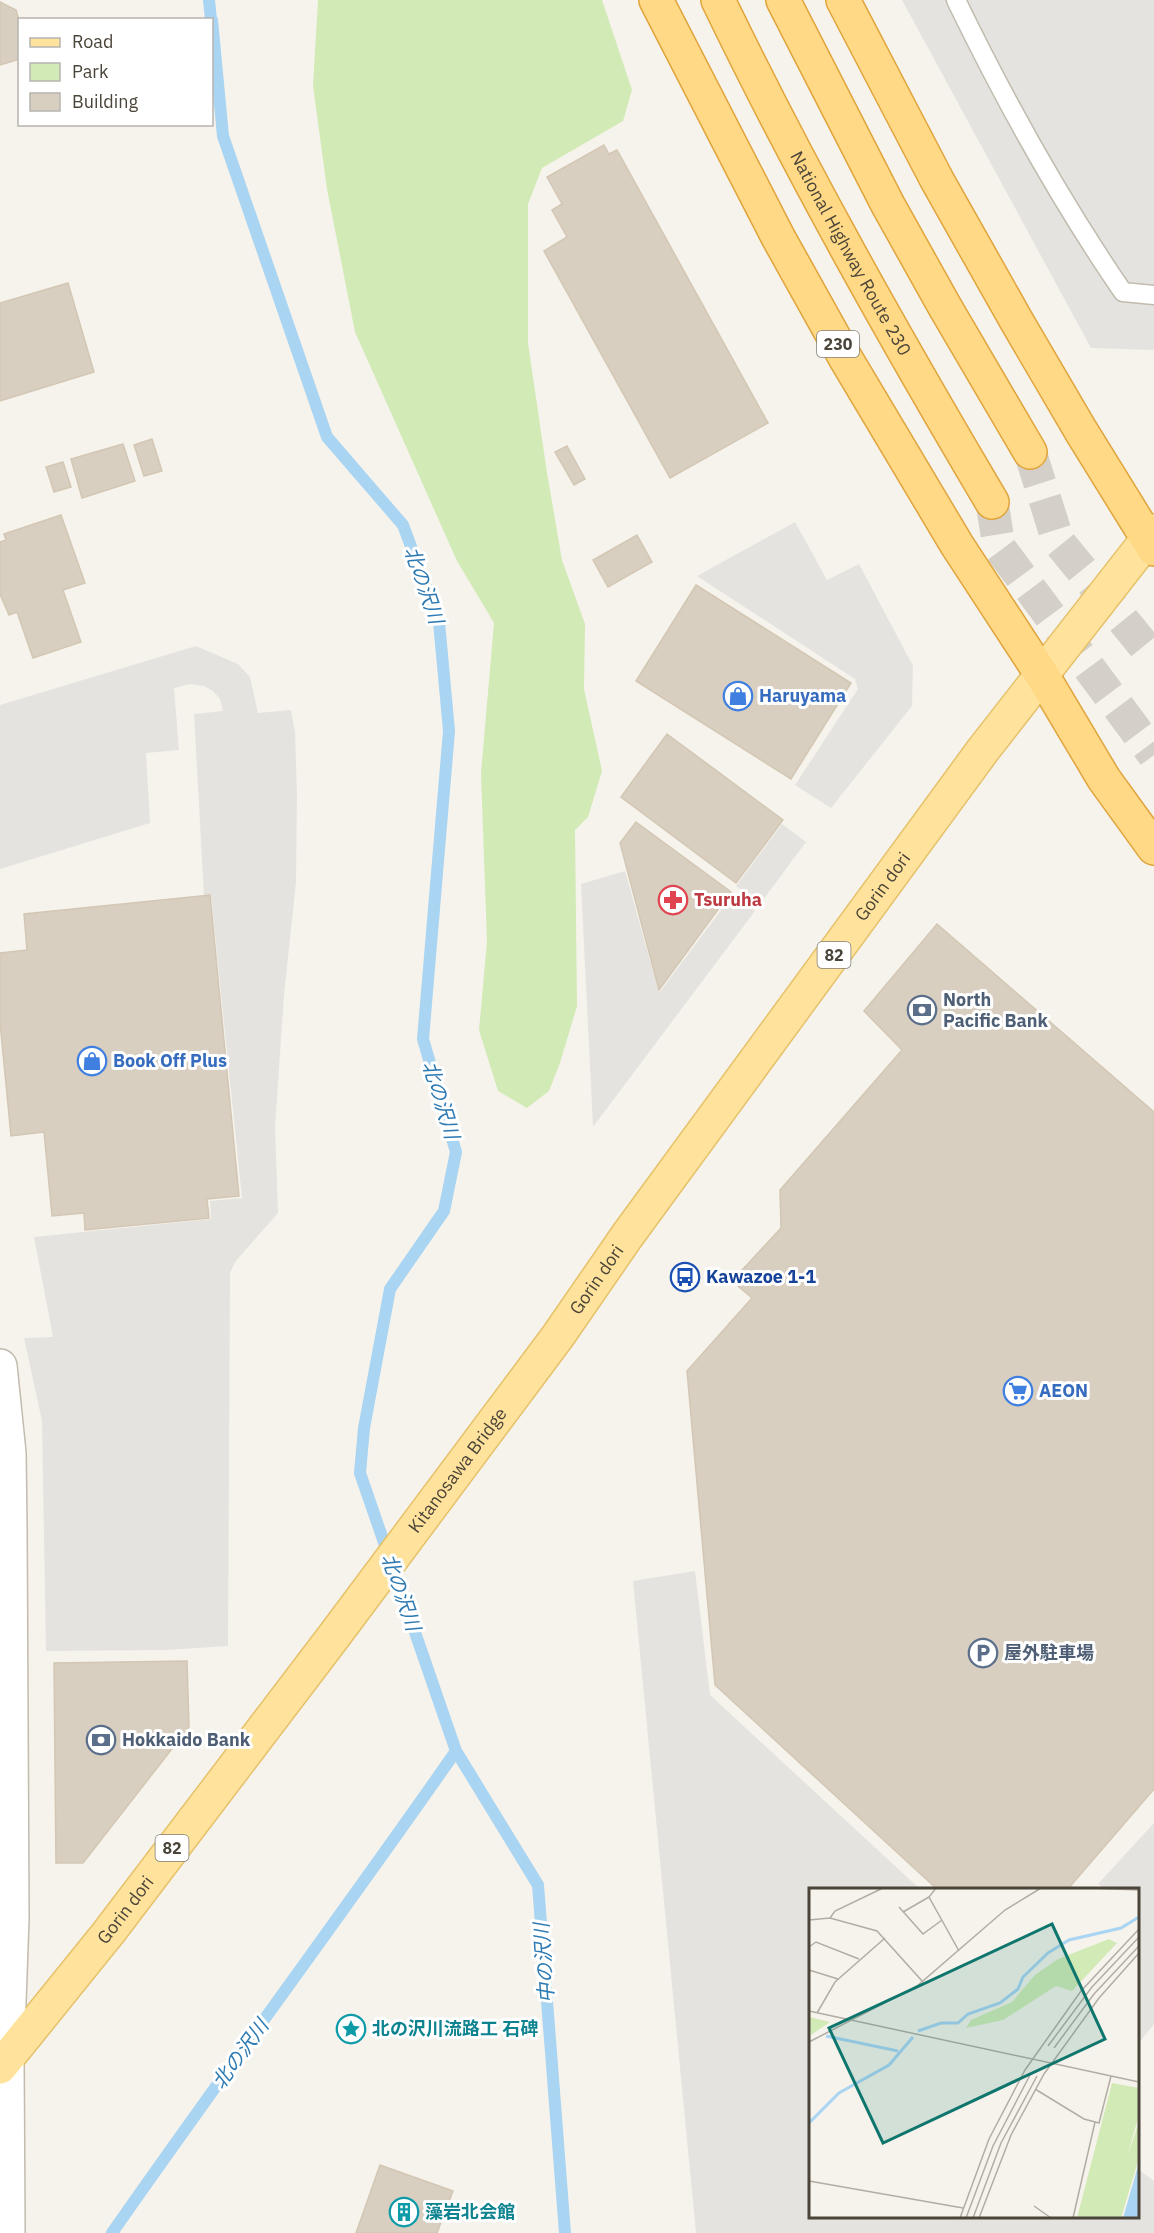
<svg xmlns="http://www.w3.org/2000/svg" width="1154" height="2233" viewBox="0 0 1154 2233" font-family="'IBM Plex Sans','Noto Sans JP',sans-serif">
  <style>
    .green { fill: #d2eab5 }
    .parking { fill: #e5e3e0 }
    .lines { fill: none; stroke-linecap: round; stroke-linejoin: round }
    .stream { stroke: #a9d4f2; stroke-width: 12 }
    .building { fill: #d8cfc1; stroke: #d3c7b4; stroke-width: 1.5 }
    .trunk-tunnel { stroke: #d4d0c8; stroke-width: 33; stroke-dasharray: 33 16; stroke-linecap: butt }
    .service-casing { stroke: #c2bbae; stroke-width: 21 }
    .tertiary-casing { stroke: #c2bbae; stroke-width: 36 }
    .primary-casing { stroke: #e6c16a; stroke-width: 36 }
    .trunk-casing { stroke: #e0a43c; stroke-width: 36 }
    .service { stroke: #fff; stroke-width: 18 }
    .tertiary { stroke: #fff; stroke-width: 33 }
    .primary { stroke: #ffe39c; stroke-width: 33 }
    .trunk { stroke: #ffd985; stroke-width: 33 }
    .labels { text-anchor: middle; stroke-width: 6; stroke-linejoin: round; paint-order: stroke }
    .shield { fill: #fff; stroke: #817c74; stroke-width: 1.5 }
    .shield-label { font-size: 16px; font-weight: bold; fill: #4b4439 }
    .street-label { font-size: 18px; fill: #4b4439; stroke: #fff }
    .shop-label { font-size: 18px; font-weight: bold; fill: #366cbe; stroke: #fff; text-anchor: start }
    .health-label { font-size: 18px; font-weight: bold; fill: #be3a42; stroke: #fff; text-anchor: start }
    .service-label { font-size: 18px; font-weight: bold; fill: #4e5e75; stroke: #fff; text-anchor: start }
    .transit-label { font-size: 18px; font-weight: bold; fill: #164399; stroke: #fff; text-anchor: start }
    .culture-label { font-size: 18px; font-weight: bold; fill: #0d838f; stroke: #fff; text-anchor: start }
    .water-label { font-size: 20px; font-style: italic; fill: #2e7ab2; stroke: #fff }
    .inset-river { fill: none; stroke: #a9d4f2; stroke-width: 3 }
    .inset-road { fill: none; stroke: #b2ada4; stroke-width: 1.5 }
    .view { fill: #0f766e; fill-opacity: 0.15; stroke: #0f766e; stroke-width: 3 }
    .inset-edge { fill: none; stroke: #4b4439; stroke-width: 3 }
  </style>
  <rect width="100%" height="100%" fill="#f6f3ec"/>
  <path class="green" d="M318 0H602L632 90 623 121 542 168 528 204V343L547 473 562 560 585 624 584 689 602 771 588 817 575 830 577 1006 560 1063 549 1091 527 1108 498 1091 479 1030 487 942 481 773 494 623 457 561 355 332 327 189 313 86Z"/>
  <path class="parking" d="M902 0H1154V350L1091 348Z
    M795 522 827 580 859 564 913 666 912 706 831 808 795 785 858 689 855 679 697 576Z
    M196 646 238 664 250 677 258 713 291 710 295 732 297 793 296 882 284 995 275 1127 278 1213 235 1262 230 1273 228 1646 166 1650 46 1651 42 1421 24 1338 53 1337 34 1237 211 1219 210 1201 242 1198 211 896H204L194 714 223 711 220 699 213 691 204 686 190 684 174 688 179 750 146 753 150 823 0 869V705Z
    M782 824 806 842 760 904 736 886Z
    M625 871 659 993 733 894 755 911 593 1127 581 884Z
    M695 1571 710 1695 920 1889 810 1890V2216H1138V2169L1154 2181V2233H696L633 1581Z
    M1154 1823V2024L1138 2044V1890L1105 1889 1098 1884Z"/>
  <g class="lines">
    <path class="stream" d="M209 0 211 20
      M212 20 223 136 327 437 403 525 439 622 449 731 423 1039 456 1152 444 1211 390 1289 364 1428 360 1473 456 1751 538 1885 565 2233
      M112 2233C225 2071 343 1913 456 1751"/>
  </g>
  <path class="building" d="M0 2 16 10 20 23V59L0 65Z
    M604 145 609 154 617 150 768 423 670 478 544 251 567 237 552 210 562 204 547 177Z
    M68 283 94 372 0 401V303Z
    M152 439 162 471 144 476 134 445Z
    M123 444 135 481 82 498 71 459Z
    M567 446 585 479 574 485 555 452Z
    M63 462 71 487 54 492 46 467Z
    M61 515 85 583 63 590 81 642 33 658 17 612 9 615 0 594V542L6 540 4 534Z
    M637 535 652 562 608 587 593 560Z
    M696 585 851 683 791 779 636 681Z
    M667 734 783 820 736 883 621 797Z
    M636 822 731 892 659 990 620 843Z
    M210 895 239 1196 207 1199 209 1218 85 1230 84 1213 52 1216 44 1132 11 1136 0 1022V953L27 950 24 914Z
    M937 924 1154 1112V1789L1067 1890H938L715 1685 687 1371 752 1298 732 1281 781 1228 780 1190 902 1050 864 1011Z
    M187 1661 189 1727 83 1863H56L54 1663Z
    M380 2165 453 2191 437 2233H356Z"/>
  <g class="lines">
    <path class="trunk-tunnel" d="M1030 452 1058 541 1154 658
      M992 502 999 547 1154 755"/>
    <g class="service-casing">
      <path id="service" d="M956 0C1005 101 1059 199 1123 292L1154 295"/>
    </g>
    <g class="tertiary-casing">
      <path id="tertiary" d="M0 1366 9 1453 10 1529 12 1918 7 2058 8 2233"/>
    </g>
    <g class="primary-casing">
      <g id="primary">
        <path id="s1" d="M0 2067 109 1932 334 1636 558 1336 627 1236 983 750 1154 531"/>
      </g>
    </g>
    <g class="trunk-casing">
      <g id="trunk">
        <path d="M656 0 778 237 846 359 957 545 1042 675 1104 779 1154 848"/>
        <path id="s2" d="M718 0C801 172 895 338 992 502"/>
        <path d="M783 0 888 205 945 307 1030 452"/>
        <path d="M843 0 937 180 1016 320 1081 431 1154 549"/>
      </g>
    </g>
    <use href="#service" class="service"/>
    <use href="#tertiary" class="tertiary"/>
    <use href="#primary" class="primary"/>
    <use href="#trunk" class="trunk"/>
  </g>
  <defs>
    <g id="shop-ring" transform="scale(1.5)"><circle r="9.5" fill="#fff" stroke="#3f7fe0" stroke-width="1.5"/><path d="M-5-2.5h2.3a2.7 3.5 0 0 1 5.4 0H5L5.5 6h-11ZM-1.5-2.5h3a1.5 2.3 0 0 0-3 0Z" fill="#3f7fe0"/></g>
    <g id="pharmacy-ring" transform="scale(1.5)"><circle r="9.5" fill="#fff" stroke="#e0444e" stroke-width="1.5"/><path d="M-2-6h4v4h4v4h-4v4h-4v-4h-4v-4h4Z" fill="#e0444e"/></g>
    <g id="bank-ring" transform="scale(1.5)"><circle r="9.5" fill="#fff" stroke="#5c6f8a" stroke-width="1.5"/><path d="M-6-4H6V4H-6ZM0-2.3a2.3 2.3 0 1 0 0 4.6a2.3 2.3 0 1 0 0-4.6Z" fill="#5c6f8a"/></g>
    <g id="bus-ring" transform="scale(1.5)"><circle r="9.5" fill="#fff" stroke="#1a4fb4" stroke-width="1.5"/><path d="M-5-6H5V4H4V6H2V4H-2V6H-4V4H-5ZM-3.5-4V0h7V-4ZM-3.5 1.2v1.5H-2V1.2ZM2 1.2v1.5H3.5V1.2Z" fill="#1a4fb4"/></g>
    <g id="supermarket-ring" transform="scale(1.5)"><circle r="9.5" fill="#fff" stroke="#3f7fe0" stroke-width="1.5"/><path d="M-6-5.5h2.5l.6 2H6L4.5 2H-2.5L-4.4-4H-6ZM-1.5 3.2a1.3 1.3 0 1 0 .1 0ZM3 3.2a1.3 1.3 0 1 0 .1 0Z" fill="#3f7fe0"/></g>
    <g id="parking-ring" transform="scale(1.5)"><circle r="9.5" fill="#fff" stroke="#5c6f8a" stroke-width="1.5"/><path d="M-3.5-5.5H1a3.5 3.5 0 0 1 0 7H-1V5.5H-3.5ZM-1-3.4V-.6H.8a1.4 1.4 0 0 0 0-2.8Z" fill="#5c6f8a"/></g>
    <g id="sight-ring" transform="scale(1.5)"><circle r="9.5" fill="#fff" stroke="#0f9aa8" stroke-width="1.5"/><path d="M0-6L1.8-2.2L6-1.7L2.9 1.2L3.7 5.4L0 3.3L-3.7 5.4L-2.9 1.2L-6-1.7L-1.8-2.2Z" fill="#0f9aa8"/></g>
    <g id="building-ring" transform="scale(1.5)"><circle r="9.5" fill="#fff" stroke="#0f9aa8" stroke-width="1.5"/><path d="M-4-6H4V6H1V3H-1V6H-4ZM-2.5-4.3h1.7v1.8h-1.7ZM.8-4.3h1.7v1.8H.8ZM-2.5-1h1.7V.8h-1.7ZM.8-1h1.7V.8H.8Z" fill="#0f9aa8"/></g>
  </defs>
  <g fill-rule="evenodd">
    <use href="#shop-ring" x="738" y="696"/>
    <use href="#pharmacy-ring" x="673" y="900"/>
    <use href="#bank-ring" x="922" y="1010"/>
    <use href="#shop-ring" x="92" y="1061"/>
    <use href="#bus-ring" x="685" y="1277"/>
    <use href="#supermarket-ring" x="1018" y="1391"/>
    <use href="#parking-ring" x="983" y="1653"/>
    <use href="#bank-ring" x="101" y="1740"/>
    <use href="#sight-ring" x="351" y="2029"/>
    <use href="#building-ring" x="404" y="2212"/>
  </g>
  <g class="labels">
    <g class="shield">
      <rect x="817" y="331" width="42" height="26" rx="4.5"/>
      <rect x="817.5" y="942" width="33" height="26" rx="4.5"/>
      <rect x="155.5" y="1835" width="33" height="26" rx="4.5"/>
    </g>
    <g class="shield-label">
      <text x="838" y="350">230</text>
      <text x="834" y="961">82</text>
      <text x="172" y="1854">82</text>
    </g>
    <g class="street-label">
      <text dy="6" stroke="none"><textPath href="#s2" startOffset="286">National Highway Route 230</textPath></text>
      <text dy="6" stroke="none"><textPath href="#s1" startOffset="1474">Gorin dori</textPath></text>
      <text dy="6" stroke="none"><textPath href="#s1" startOffset="988">Gorin dori</textPath></text>
      <text dy="6" stroke="none"><textPath href="#s1" startOffset="752">Kitanosawa Bridge</textPath></text>
      <text dy="6" stroke="none"><textPath href="#s1" startOffset="201">Gorin dori</textPath></text>
    </g>
    <g class="shop-label">
      <text x="759" y="702">Haruyama</text>
      <text x="113" y="1067">Book Off Plus</text>
      <text x="1039" y="1397">AEON</text>
    </g>
    <g class="health-label">
      <text x="694" y="906">Tsuruha</text>
    </g>
    <g class="service-label">
      <text x="943" y="1006">North<tspan x="943" dy="21">Pacific Bank</tspan></text>
      <text x="1004" y="1659">屋外駐車場</text>
      <text x="122" y="1746">Hokkaido Bank</text>
    </g>
    <g class="transit-label">
      <text x="706" y="1283">Kawazoe 1-1</text>
    </g>
    <g class="culture-label">
      <text x="372" y="2035">北の沢川流路工 石碑</text>
      <text x="425" y="2218">藻岩北会館</text>
    </g>
    <g class="water-label">
      <text transform="translate(424 585) rotate(71)" y="7">北の沢川</text>
      <text transform="translate(441 1100) rotate(73)" y="7">北の沢川</text>
      <text transform="translate(401 1592) rotate(71)" y="7">北の沢川</text>
      <text transform="translate(544 1963) rotate(-94)" y="7">中の沢川</text>
      <text transform="translate(240 2054) rotate(-54)" y="7">北の沢川</text>
    </g>
  </g>
  <g transform="translate(809 1888)">
    <rect width="330" height="330" fill="#f6f3ec"/>
    <path d="M300 51 308 55 263 103 247 98 194 132 157 140 162 132 203 114 226 87 249 71ZM0 129 21 134 2 147ZM303 195 330 200V227L318 269 330 234V270L312 330H268Z" fill="#d2eab5"/>
    <path d="M330 275V330H314L329 278Z" fill="#a9d4f2"/>
    <path class="inset-river" d="M109 143 132 135H149L159 126 191 115 209 101 214 89 239 65 260 52 312 40 330 29M17 148 89 163M0 235 30 205 80 177 104 149"/>
    <path class="inset-road" d="M127 0 120 9 150 63M281 0 330 2M90 19 114 46 133 32M94 24 120 9M21 30 26 23 74 0M0 32 21 30 68 43 114 94M0 59 7 54 50 71M0 82 29 91M0 123 330 194M8 125 26 94 76 50M0 154 108 98 196 22 232 0M239 158 283 99 330 49M245 160 285 106 330 58M226 201 275 231 290 235 302 188M0 293 154 320M225 318 242 330M151 330 180 251 216 182 272 103 330 41M157 330 184 258 221 187M164 330 192 255 228 188M170 330 202 247 235 186 290 110 330 65M264 330 286 234"/>
    <path class="view" d="M243 36 296 151 74 255 20 140Z"/>
    <rect width="330" height="330" class="inset-edge"/>
  </g>
  <rect x="18" y="18" width="195" height="108" fill="#ffffff" stroke="#b7b4b0" stroke-width="1.5"/>
  <rect x="30" y="38" width="30" height="9" fill="#ffe39c" stroke="#b7b4b0" stroke-width="1.5"/>
  <text x="72" y="48" font-size="18" fill="#4b4439">Road</text>
  <rect x="30" y="63" width="30" height="18" fill="#d2eab5" stroke="#b7b4b0" stroke-width="1.5"/>
  <text x="72" y="78" font-size="18" fill="#4b4439">Park</text>
  <rect x="30" y="93" width="30" height="18" fill="#d8cfc1" stroke="#b7b4b0" stroke-width="1.5"/>
  <text x="72" y="108" font-size="18" fill="#4b4439">Building</text>
</svg>
